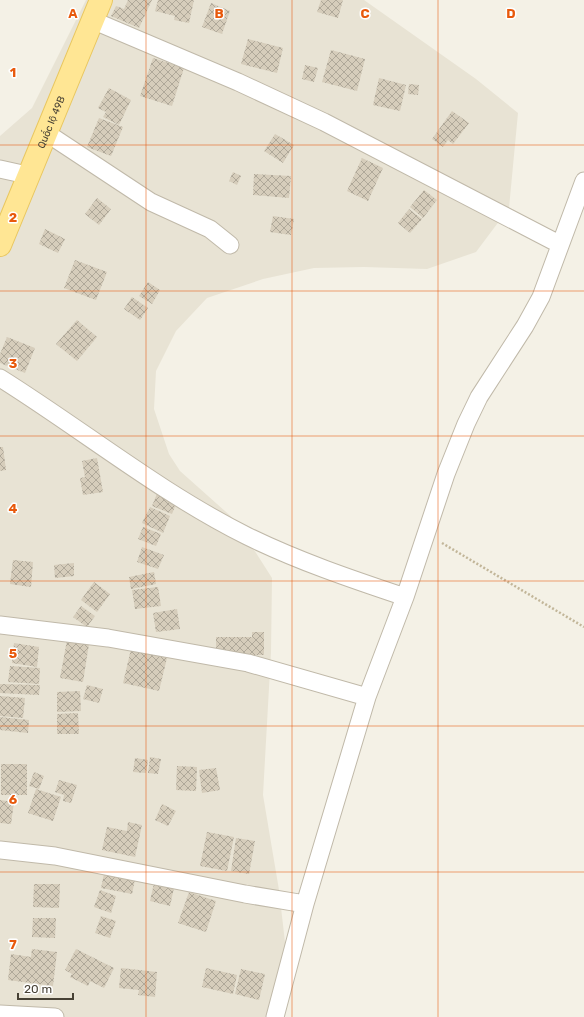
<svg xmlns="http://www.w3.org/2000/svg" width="584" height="1017" viewBox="0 0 584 1017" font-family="Rubik,sans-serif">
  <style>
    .residential { fill: #e8e3d4 }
    .building { fill: url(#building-cross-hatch) }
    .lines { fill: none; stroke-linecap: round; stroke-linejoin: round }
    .street-casing { stroke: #c0b9a9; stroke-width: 19 }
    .primary-casing { stroke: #e9c760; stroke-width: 24 }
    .path { stroke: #c2b699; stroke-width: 2.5; stroke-dasharray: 2 2; stroke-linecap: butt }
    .street { stroke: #fff; stroke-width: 17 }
    .primary { stroke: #ffe694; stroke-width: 22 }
    .grid { fill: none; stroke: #e8590c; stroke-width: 1; stroke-opacity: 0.55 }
    .labels { text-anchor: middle; stroke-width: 3; stroke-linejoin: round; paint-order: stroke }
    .street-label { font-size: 10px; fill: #474135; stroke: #fff }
    .grid-label { font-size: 13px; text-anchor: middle; font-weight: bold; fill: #e8590c; stroke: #fff; stroke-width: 3; stroke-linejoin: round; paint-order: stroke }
  </style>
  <defs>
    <pattern id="building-cross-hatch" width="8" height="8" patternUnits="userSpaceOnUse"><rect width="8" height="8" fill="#d6cdbb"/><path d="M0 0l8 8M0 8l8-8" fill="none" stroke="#afa899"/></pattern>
  </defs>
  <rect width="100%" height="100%" fill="#f4f1e6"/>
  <path class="residential" d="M86 0H364L476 79 518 113 509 208 476 252 427 269 364 267 314 268 263 279 207 298 176 331 156 371 154 409 169 454 180 471 235 520 272 578 271 652 263 795 279 890 286 951 284 1017H0V136L32 108Z"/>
  <path class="building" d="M128 0H152L139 28 111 16 116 6 124 9Z
    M158 0H194L189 23 174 20 175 16 155 11Z
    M321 0H343L338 18 317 12Z
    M211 3 230 11 222 34 202 27Z
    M248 39 283 48 277 73 241 64Z
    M331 50 365 59 357 91 322 82Z
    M153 58 184 68 172 106 140 96Z
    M305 65 318 68 314 82 302 79Z
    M379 78 406 85 400 111 373 105Z
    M409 84 419 85 418 95 408 94Z
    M109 88 131 100 119 125 103 117 106 112 98 108Z
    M452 111 469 123 453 144 448 140 443 147 432 139Z
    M99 118 123 127 111 156 87 147Z
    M275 134 294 145 283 163 264 151Z
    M362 158 383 168 368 201 347 191Z
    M233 172 241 176 237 185 229 181Z
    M254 174 291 176 289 198 253 195Z
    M424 190 437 200 423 218 410 207Z
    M97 198 111 209 99 225 85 214Z
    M409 209 422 219 410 233 398 223Z
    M273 216 294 219 291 235 270 232Z
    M45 229 65 239 58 253 39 244Z
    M75 260 107 272 96 300 64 288Z
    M148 282 160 290 152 304 139 296Z
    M132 297 148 308 140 320 124 309Z
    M77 320 97 337 77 361 56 344Z
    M7 337 35 348 25 373 0 363V354Z
    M0 447H3L6 470 0 471Z
    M97 458 103 492 83 495 80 478 85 477 82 461Z
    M158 491 178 499 172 514 152 506Z
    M150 507 170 516 163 533 142 523Z
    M143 527 161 534 156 546 138 539Z
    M142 547 164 555 158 569 137 562Z
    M13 560 33 562 31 587 10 584Z
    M74 563V576L55 578 54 565Z
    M154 572 156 584 131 589 129 577Z
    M94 582 110 594 97 612 81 600Z
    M158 587 161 606 135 609 132 590Z
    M81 606 95 616 87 627 73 617Z
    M177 609 180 629 156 632 153 613Z
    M252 632H264V655H216V637H252Z
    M67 640 89 644 83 682 60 678Z
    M14 643 39 647 37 667 12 663Z
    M131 649 167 658 159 691 123 683Z
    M10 666 40 668 39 684 8 682Z
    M0 684 40 685 39 695 0 693Z
    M87 685 103 689 99 703 83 699Z
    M80 691 81 711 57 712V692Z
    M0 696 25 698 23 718 0 716Z
    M78 713 79 734H57V714Z
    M0 717 29 720 28 733 0 730Z
    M150 757 161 759 158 774 148 773Z
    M135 758 148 760 146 773 133 772Z
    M1 764H27V795H1Z
    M177 766 197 767 196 791 176 790Z
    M216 768 220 790 202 793 199 770Z
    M34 772 44 776 39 789 29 786Z
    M59 780 77 785 71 803 63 801 64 795 55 792Z
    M36 789 61 797 53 821 28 813Z
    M0 800 14 802 11 824 0 823Z
    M162 804 176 811 168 826 155 820Z
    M128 822 142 825 135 857 102 850 107 827 127 831Z
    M207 832 234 837 227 871 200 866Z
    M236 838 255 841 249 874 231 871Z
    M105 869 136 875 132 894 101 888Z
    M154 883 174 888 170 906 150 901Z
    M34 884H60L59 908 33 907Z
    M100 890 116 896 111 913 94 907Z
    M189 892 216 901 206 932 178 923Z
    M101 916 116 921 110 938 95 933Z
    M33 918H56L55 938 32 937Z
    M32 949 57 952 53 986 8 980 11 954 31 957Z
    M76 949 114 968 104 988 90 981 88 986 70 977 72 974 65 970Z
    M121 968 157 972 155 997 138 995 139 990 119 988Z
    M206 968 237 975 233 994 202 987Z
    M241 969 265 974 259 1000 235 994Z"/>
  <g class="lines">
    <g class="street-casing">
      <path id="street" d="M92 20 238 82 324 122 559 244
        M45 132 151 202 210 229 230 245
        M0 169 27 175
        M0 378C83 430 159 492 247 536 298 561 351 579 405 597
        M0 625 108 638 248 663 367 697
        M0 850 55 856 245 894 305 904
        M0 1014 55 1017
        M275 1017 305 904 367 697 405 597 446 474 466 424 479 397 525 326 541 297 584 181"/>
    </g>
    <g class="primary-casing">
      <g id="primary">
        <path id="s1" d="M0 245 101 0"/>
      </g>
    </g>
    <path class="path" d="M442 543 584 627"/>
    <use href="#street" class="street"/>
    <use href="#primary" class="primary"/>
  </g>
  <path class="grid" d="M146 0V1017M292 0V1017M438 0V1017M0 145H584M0 291H584M0 436H584M0 581H584M0 726H584M0 872H584"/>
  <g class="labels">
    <g class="street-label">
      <text dy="4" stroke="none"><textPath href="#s1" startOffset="133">Quốc lộ 49B</textPath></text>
    </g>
  </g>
  <g class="grid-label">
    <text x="73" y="18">A</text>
    <text x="219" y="18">B</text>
    <text x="365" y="18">C</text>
    <text x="511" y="18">D</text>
    <text x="13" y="77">1</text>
    <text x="13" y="222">2</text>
    <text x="13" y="368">3</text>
    <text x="13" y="513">4</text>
    <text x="13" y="658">5</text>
    <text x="13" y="804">6</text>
    <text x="13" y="949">7</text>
  </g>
  <path d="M18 993v6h55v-6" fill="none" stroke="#474135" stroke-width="2"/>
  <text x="24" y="993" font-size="12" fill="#474135" stroke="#ffffff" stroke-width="3" paint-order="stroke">20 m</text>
</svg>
